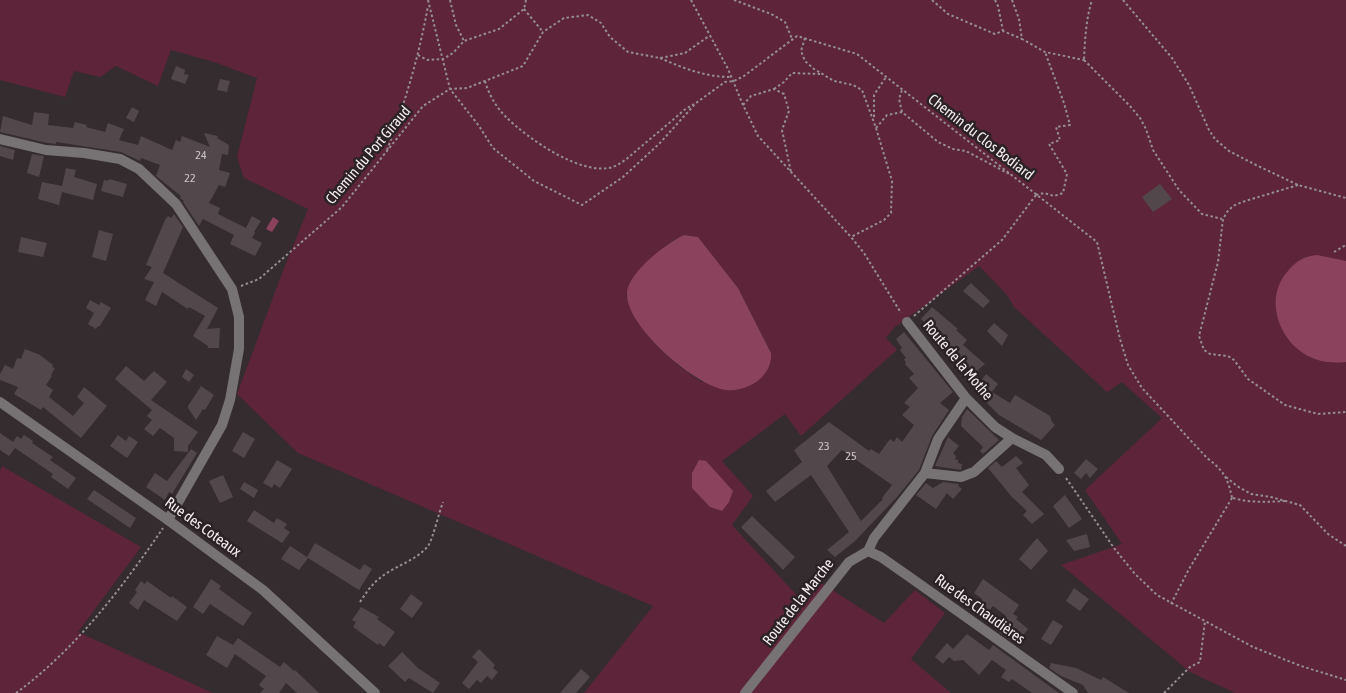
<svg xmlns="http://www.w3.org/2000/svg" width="1346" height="693" viewBox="0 0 1346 693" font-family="'Asap Condensed',sans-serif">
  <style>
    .green { fill: #5d243a; fill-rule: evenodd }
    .water { fill: #8a425d }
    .building { fill: #52484b; fill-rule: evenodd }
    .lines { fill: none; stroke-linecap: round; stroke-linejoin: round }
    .path { stroke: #968e91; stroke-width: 2; stroke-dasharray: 2.5 2.5; stroke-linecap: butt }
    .minor { stroke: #777274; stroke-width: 10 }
    .tertiary { stroke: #777274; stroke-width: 10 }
    .labels { text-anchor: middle; stroke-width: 5; stroke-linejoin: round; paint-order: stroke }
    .number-label { font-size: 12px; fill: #cbc4c6 }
    .street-label { font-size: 15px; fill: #f3edef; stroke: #2b2225 }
  </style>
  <rect width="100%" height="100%" fill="#352c2f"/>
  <path class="green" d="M0 0H1346V693H1235L1190 672 1061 565 1122 544 1085 490 1162 418 1122 382 1107 392 1014 307 1008 296 979 266 895 327 886 338 897 350 801 436 785 414 722 461 753 496 732 525 803 602 818 581 884 623 915 590 945 613 911 659 951 693H584L653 606 298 453 237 394 281 276 308 209 244 178 237 157 257 78 214 62 171 50 158 86 116 66 100 77 74 71 65 97 0 80ZM684 235 698 237 738 288 771 353 702 382C670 361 637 333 626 295 642 271 656 247 684 235Z
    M2 466 141 547 78 632 213 693H0V471Z"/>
  <path class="water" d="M273 217 279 221 272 232 266 229Z
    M684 235 698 237 738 288 771 353C773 376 748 392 727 390 696 387 625 326 627 293 628 273 666 243 684 235Z
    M1317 255 1346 261V362C1335 363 1326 363 1315 359 1280 347 1262 299 1288 271 1297 260 1303 257 1317 255Z
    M699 460 706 461 733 491 729 502 722 511 710 507 692 488V473Z"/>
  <path class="building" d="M176 66 185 70 184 74 189 75 185 84 171 79Z
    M220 79 230 81 227 92 217 90Z
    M132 107 139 111 134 122 126 118Z
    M34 112 49 114 48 125 73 128 75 122 87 125 86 127 105 132 108 123 124 129 119 140 138 145 141 136 172 150 176 140 180 142 182 136 210 147 204 133 218 136 217 138 229 145 228 155 222 154 219 170 230 173 225 187 219 185 209 203 220 208 218 214 246 228 252 216 261 221 254 232 255 233 252 238 262 243 255 256 230 244 234 235 203 219 199 226 183 202 184 201 180 198 181 196 156 176 160 165 141 158 140 161 121 152 56 142V144L47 143 0 132 3 116 32 125Z
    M0 146 15 150 13 160 0 156Z
    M32 154 44 156 39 177 27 173Z
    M66 168 76 170 74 177 97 184 93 200 62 192 59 205 38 199 42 182 62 186Z
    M109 179 127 184 123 197 101 191 104 180 108 181Z
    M1160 184 1172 199 1153 212 1142 197Z
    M174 214 183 227 163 273 218 308 207 329 220 328 219 348H208V346L193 336 205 316 189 307 188 309 162 292 156 306 145 300 154 282 144 279 152 267 146 265 165 220 168 216 171 218Z
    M99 230 113 234 106 261 92 257Z
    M21 237 47 243 43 257 18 252Z
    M971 283 990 301 983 308 963 291Z
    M90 300 99 305 101 302 111 308 99 327 98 326 96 329 88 324 94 313 86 308Z
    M932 307 958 329 956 330 967 340 963 345 985 364 966 380 957 370 958 368 953 364 958 357 930 325 928 326 921 319Z
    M994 323 1008 335 1002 346 987 331Z
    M904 332 953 392 940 403 949 410 932 436 919 470 897 497 855 541 835 557 827 550 849 532 811 475 775 502 766 491 802 462 794 450 829 422 869 451 871 449 879 454 890 439 894 442 897 437 902 442 914 425 902 415 910 407 904 403 918 388 909 378 914 374 905 364 906 363 904 359 906 358 900 350 902 348 896 339ZM842 450 892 485 882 498 883 499 861 521 827 466Z
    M25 349 40 355 53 365 52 367 55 368 51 375 52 376 46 385 53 390 49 397 73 416 84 403 77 397 84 387 107 406 81 438 43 407 41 410 14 394 18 387 0 380V374L5 365 13 369 17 358 21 359Z
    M126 366 144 381 154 371 167 382 151 400 198 432 188 446V452L174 451V438L160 428 153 436 144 429 152 420 147 416 152 410 115 379Z
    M186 369 194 375 189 382 182 377Z
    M986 374 998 384 992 392 1010 403 1015 395 1050 416 1052 422 1055 425 1041 440 999 415 974 390Z
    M201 386 214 395 205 410 203 409 196 420 188 408V406Z
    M967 409 999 440 983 454 980 451 983 447 961 426 962 417Z
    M243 432 255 439 244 458 232 451Z
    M0 433 13 442 17 436 21 439 24 435 33 441 32 443 53 457 50 460 76 478 68 489 51 477 53 474 15 448 9 456 0 450Z
    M118 435 126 441 129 436 138 442 127 458 110 446Z
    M948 437 959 446 953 453 956 456 955 459 958 460V463L962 464 961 470 935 466Z
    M191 449 197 453 172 494 169 492 165 500 146 487 155 473 167 481Z
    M1016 456 1023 463 1016 468 1029 485 1022 492 1044 514 1032 524 1023 515 1027 511 1012 497 988 468 996 461 1002 467Z
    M1086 459 1098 469 1090 478 1086 473 1081 479 1074 473Z
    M277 460 292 469 280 488 274 484 272 488 263 483Z
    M223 475 233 497 220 503 209 481Z
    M244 482 258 490 254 498 240 489Z
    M943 482 959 484 958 486 962 489 953 499 947 493 936 509 916 495 926 483 933 488Z
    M94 490 136 518 130 528 87 499Z
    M1065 495 1082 519 1069 528 1053 506Z
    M254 510 274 523 277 518 287 524 284 528 290 532 282 543 247 521Z
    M752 516 795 557 783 570 741 527Z
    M1087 534 1090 547 1074 551 1066 540Z
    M1037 538 1048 551 1031 570 1019 559Z
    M315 543 360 570 364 564 372 569 359 590 308 558 299 570 281 559 290 546 307 557Z
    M211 579 221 586 219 589 252 613 243 626 210 604 203 614 193 607Z
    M983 579 1019 605 1013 614 1018 617 1016 619 1028 629 1016 644 996 630 1006 616 993 606 983 618 974 611 982 599 974 593Z
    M141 581 145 584 147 581 171 598 172 596 187 607 177 621 144 600 138 610 129 603 137 592 135 590Z
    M1074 588 1089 599 1080 611 1066 601Z
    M411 594 423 603 412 618 400 609Z
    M361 607 379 617 377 619 395 632 384 647 379 643 378 645 353 627 356 622 352 620Z
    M1053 620 1063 626 1051 645 1041 639Z
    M967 634 989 650 993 645 1059 693H1032L1012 679 1009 682 1001 677 1006 670 992 660 979 675 963 660 954 661 949 657 943 664 935 657 947 643 953 649Z
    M217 636 233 645 238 638 280 667 284 662 294 671 295 670 319 693H297L286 683 279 693H260L264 689 259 685 266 676 235 654 227 668 206 655Z
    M479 649 495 665 493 668 498 672 492 680 487 676 481 683 477 680 469 689 462 683 478 662 472 657Z
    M402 652 418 668 440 683 433 693 409 678 405 682 388 666Z
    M1051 663 1076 668 1101 680 1103 677 1129 693H1088L1083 685 1061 676 1049 668Z
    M581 669 590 677 576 693H560Z"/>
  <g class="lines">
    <path class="path" d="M428 0 450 89 479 126 493 148 534 181 582 205 623 177 659 144 696 103 725 82 734 81 744 76 797 36 857 54 1097 242 1120 339 1128 365 1142 388 1207 458C1223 470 1228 478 1232 498
      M450 0 456 25 464 41
      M691 0 728 69 743 105 758 136 851 237 864 253 901 313
      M734 0 771 14 785 22 792 39
      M932 0 948 14 995 34 1003 31 1022 39
      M995 0 998 6 1003 31
      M1012 0 1019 19 1022 39 1045 52 1084 60
      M1123 0 1172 58 1189 85 1209 130 1215 139 1229 151 1256 165 1298 185 1346 198
      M524 9 543 32
      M805 38 801 51 805 61 814 69 834 81 853 85 862 90 876 128 892 181 891 213 884 220 851 237
      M418 55 427 60 443 59 453 53 464 41 499 29 524 9 526 0
      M660 58C683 68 705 77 731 77
      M1084 59C1085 39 1086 19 1092 0
      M1084 60 1130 106 1140 118 1146 129 1153 150 1179 190 1202 214 1222 219
      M485 81C489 95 496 107 506 117 527 138 582 177 613 167 625 162 633 153 643 145 657 133 671 122 684 110L694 104
      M774 89 784 82 792 73 820 74
      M743 105 751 96 774 89 784 94 789 111 782 130 791 172
      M902 112 899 99 902 90
      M874 117V95L886 77
      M876 128 887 115 902 112 938 142 953 149 966 151 1011 175
      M387 150C405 103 419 56 428 6
      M1298 185 1242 202 1233 206 1227 212 1223 219 1218 262 1199 336 1204 350 1210 354 1228 356 1234 360 1248 379 1285 405 1318 414 1346 412
      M1036 195 1044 193 1054 196 1063 193 1067 174 1049 144 1060 140 1056 127 1070 125 1064 103 1045 52
      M1334 252 1346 245
      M241 286 259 279 342 207 423 106 450 89 467 88 523 66 543 32 564 18 588 15 601 23 610 37 628 52 660 58 685 53 709 36
      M914 316 1002 240 1036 195
      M1226 477 1237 486 1251 494 1271 497 1300 505 1328 534 1346 546
      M1066 478 1114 548 1135 574 1157 595 1253 647 1301 666 1346 680
      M1233 498C1250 503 1267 502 1285 501
      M360 602C366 593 371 585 380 578 394 566 416 561 428 546 433 539 439 512 443 502
      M1171 604 1189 569 1232 498
      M16 693C75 650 122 588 163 528
      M1164 693 1190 667 1200 662 1205 621"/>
    <path class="minor" d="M0 139 46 150 84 153 120 159 139 169 176 204 232 289 239 317V349L230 400 222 425 168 520
      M907 322 966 398 995 427 1012 438 1046 455 1059 469
      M925 473 961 477 974 472 1012 438
      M868 551 881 557 911 578 1073 693
      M745 693 849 562 868 551 874 538 925 473 938 439 966 398"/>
    <path class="tertiary" d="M0 402 168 520 263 590 375 693"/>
  </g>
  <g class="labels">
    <g class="number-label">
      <text x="201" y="159">24</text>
      <text x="190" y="182">22</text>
      <text x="824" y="450">23</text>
      <text x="851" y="460">25</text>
    </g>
    <g class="street-label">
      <text transform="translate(981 137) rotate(38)" y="5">Chemin du Clos Bodiard</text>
      <text transform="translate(368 155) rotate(-50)" y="5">Chemin du Port Giraud</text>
      <text transform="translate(958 360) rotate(50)" y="5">Route de la Mothe</text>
      <text transform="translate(203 527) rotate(36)" y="5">Rue des Coteaux</text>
      <text transform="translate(798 602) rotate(-52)" y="5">Route de la Marche</text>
      <text transform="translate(980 609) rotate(36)" y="5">Rue des Chaudières</text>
    </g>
  </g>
</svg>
